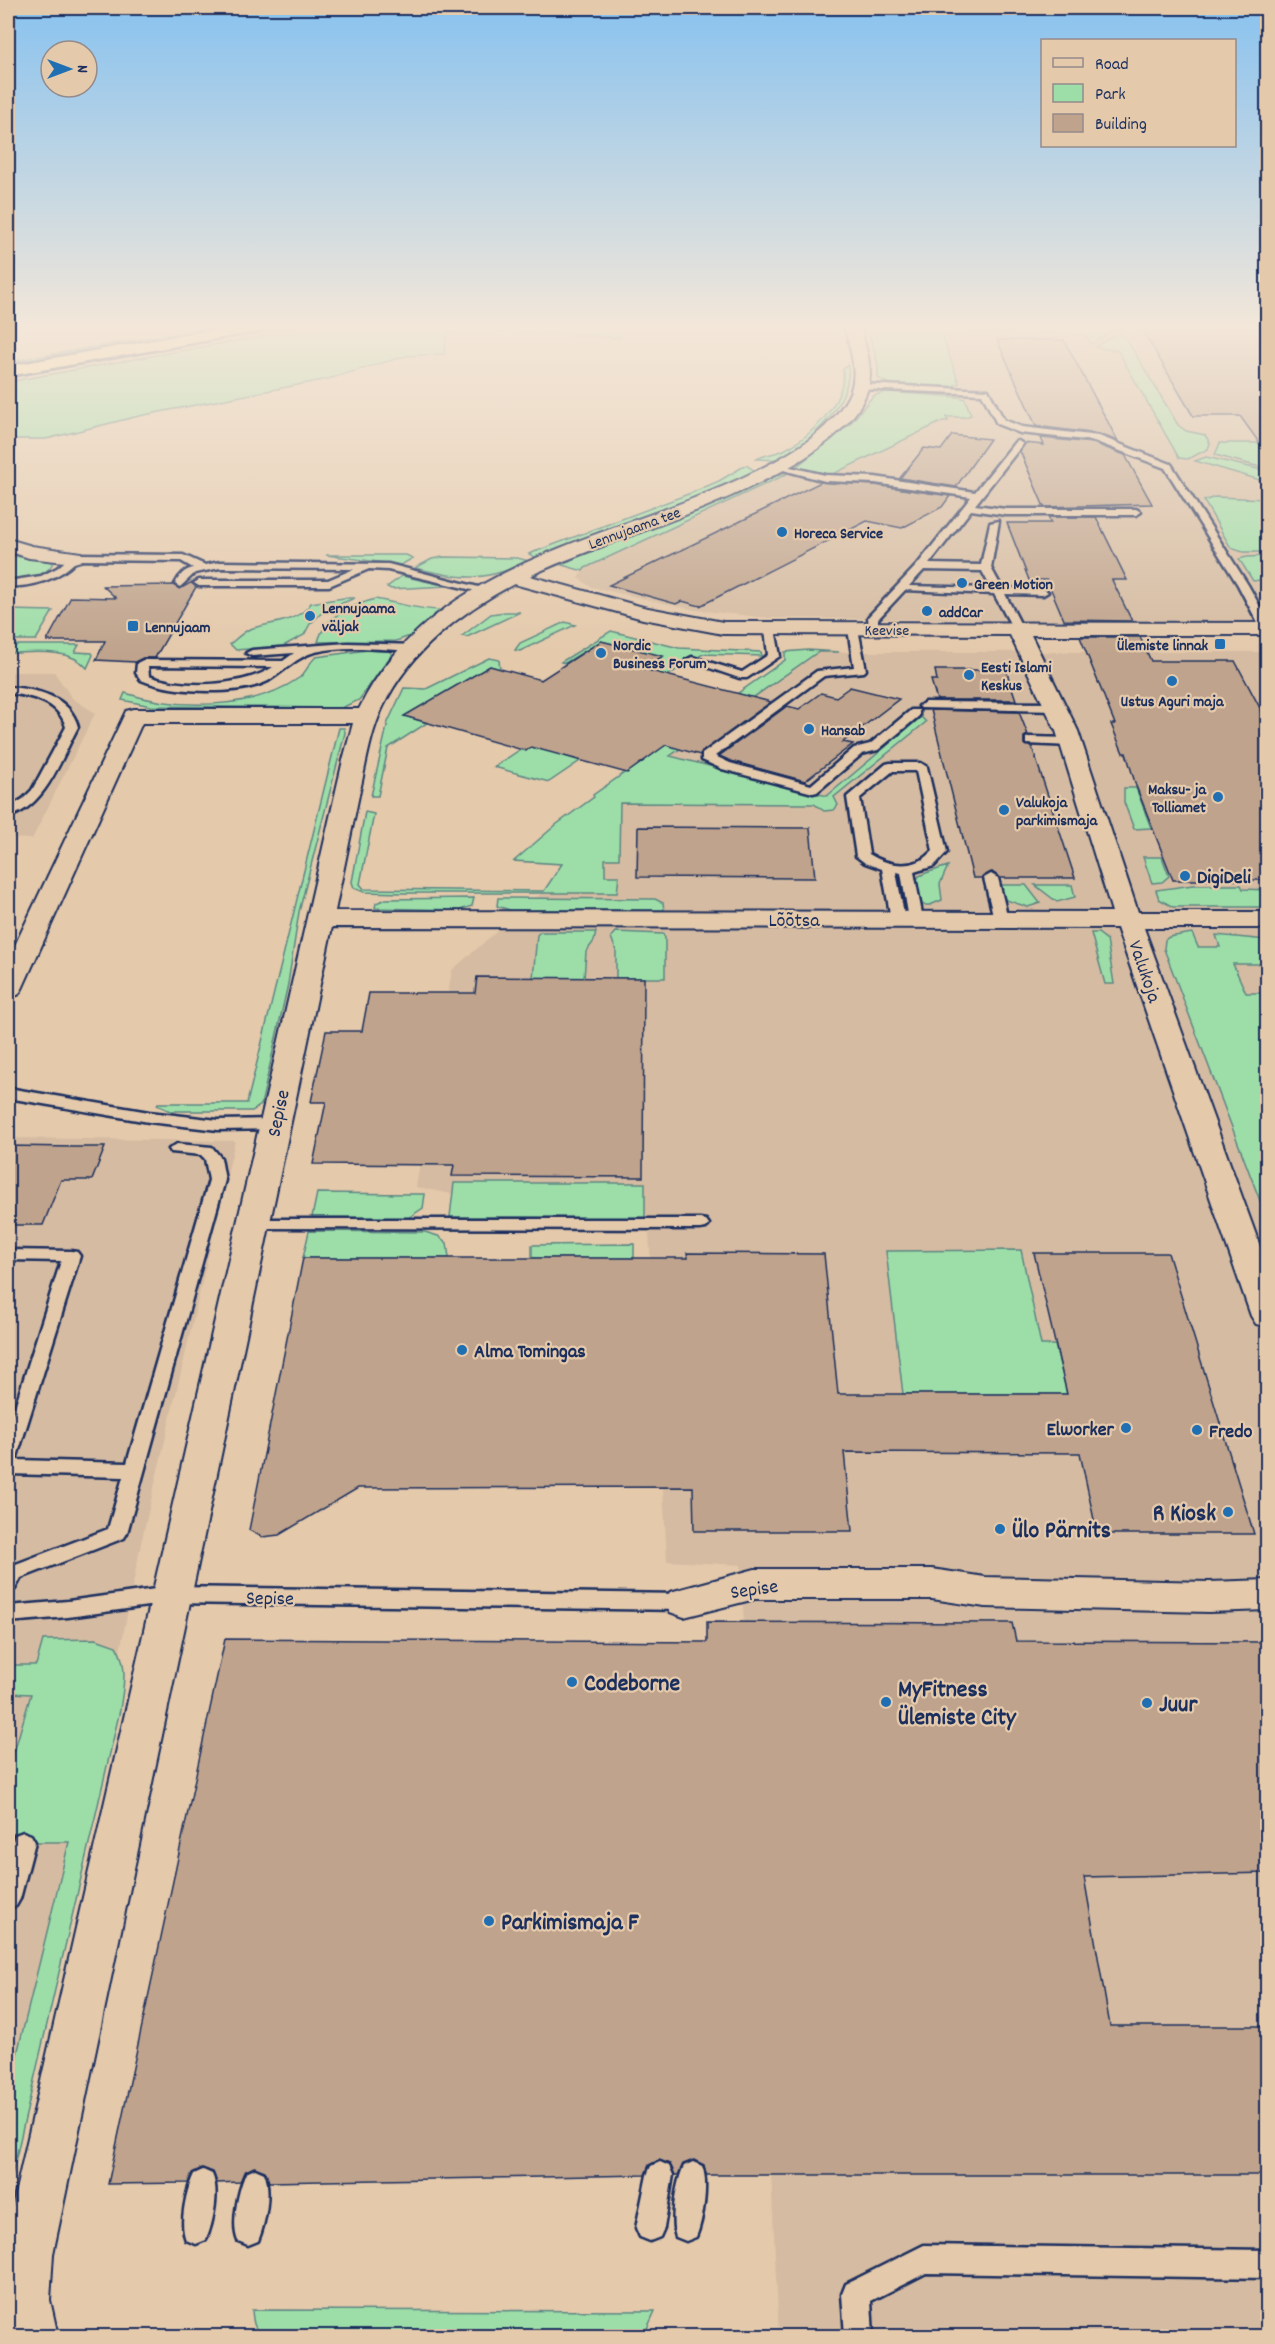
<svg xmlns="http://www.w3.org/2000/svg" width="1275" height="2344" viewBox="0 0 1275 2344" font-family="Dekko,sans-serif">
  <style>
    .built { fill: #d5bba1 }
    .green { fill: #9ddea8; stroke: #5c8683; stroke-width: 1.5 }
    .building { fill: #bfa38c; stroke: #1b2f5e; stroke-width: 1.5 }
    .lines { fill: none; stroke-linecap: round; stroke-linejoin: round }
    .lane-casing { stroke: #1b2f5e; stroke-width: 5 }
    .street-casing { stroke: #1b2f5e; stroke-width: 4 }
    .highway-casing { stroke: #1b2f5e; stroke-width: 5 }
    .lane { fill: #e4c9ab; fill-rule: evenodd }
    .street { fill: #e4c9ab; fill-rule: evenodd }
    .highway { fill: #fdde96; fill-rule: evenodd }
    .poi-dot { fill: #1f6fb2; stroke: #e4c9ab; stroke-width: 2 }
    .labels { text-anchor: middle; stroke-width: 4.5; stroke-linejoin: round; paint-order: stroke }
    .far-street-label { font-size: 16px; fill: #1b2f5e; stroke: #e4c9ab }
    .far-poi-label { font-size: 16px; font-weight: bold; fill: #1b2f5e; stroke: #e4c9ab; text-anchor: start }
    .poi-label { font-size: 20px; font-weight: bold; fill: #1b2f5e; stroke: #e4c9ab; text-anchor: start }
    .street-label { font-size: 20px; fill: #1b2f5e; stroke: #e4c9ab }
    .near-poi-label { font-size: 24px; font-weight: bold; fill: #1b2f5e; stroke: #e4c9ab; text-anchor: start }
  </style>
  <rect width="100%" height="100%" fill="#e4c9ab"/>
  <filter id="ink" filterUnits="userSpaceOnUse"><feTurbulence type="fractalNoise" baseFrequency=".0167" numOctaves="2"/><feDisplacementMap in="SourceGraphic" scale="12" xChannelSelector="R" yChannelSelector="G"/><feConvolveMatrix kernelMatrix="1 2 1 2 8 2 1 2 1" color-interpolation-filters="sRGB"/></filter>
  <g filter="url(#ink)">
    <path class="built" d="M878 326H1267V622L769 618 695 610 591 587 578 578 585 568 786 475 832 473 943 421 913 330Z
      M818 652H1267V2336H779L741 1565 667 1561 649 1232 416 1187 452 970 544 891 609 797Z
      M8 672H54L72 698 95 713 32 839 8 838Z
      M8 1138 235 1141 141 1543 118 1661 8 2111Z"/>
    <path class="green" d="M214 326H231L8 365V362Z
      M286 326H301L8 378V375Z
      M319 326H621L620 338 533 332H448L444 354 406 356 328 379 139 416 46 439H8V382Z
      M867 326 1089 327 1114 329 1092 344 1085 336 1070 333 965 332 944 337V341L959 383C943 393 894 389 878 378V364Z
      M1119 332 1123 333 1178 425 1186 431 1205 435 1210 443 1208 449 1188 459 1179 458 1118 351 1095 347Z
      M848 365C853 400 810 445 780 458 773 461 764 459 757 459 765 454 775 454 784 450 812 436 846 402 843 369Z
      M886 392 959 397 965 399 971 415 965 417H946L948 421H943L829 476 796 467 849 425 873 396Z
      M1220 443H1262L1267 449V469L1215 455Z
      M1206 457 1267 471V482L1195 461Z
      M746 465 755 471C687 509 608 527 536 558L529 554 691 493 719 481Z
      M781 474H787L585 568 583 571 562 565 586 551 706 508Z
      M1215 497 1267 499V552H1243L1231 548 1204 501Z
      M8 555 48 561 53 563C45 578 23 581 8 582Z
      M326 555H406L413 558 401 565Z
      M1267 556V579L1253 581 1239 559 1247 557Z
      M443 557 517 558 529 561C483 583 464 579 415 568L432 559Z
      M402 576 447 586 391 589 387 587Z
      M344 598H355L325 610 310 624 304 635 283 646 236 650 230 644C236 639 243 632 250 629 270 622 299 623 311 603Z
      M375 599C398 603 419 610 442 610L410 636 396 641 318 642C325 615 351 606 375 599Z
      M8 610 53 611 36 640H8Z
      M505 612H520L467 637 462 636 491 614Z
      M565 622 575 625 520 651 515 650 520 643Z
      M611 631 679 648 761 652 762 656 703 654 668 675 561 755 580 761 549 782 494 767 521 749 526 750 606 698 602 696 663 657 601 641 565 663 561 662Z
      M8 645H79L75 652 92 653 93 655 87 668C70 647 32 653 8 653Z
      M367 650 389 651 392 654 359 700 341 708 151 706 122 700 125 693C177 710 253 710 299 678 307 672 309 662 316 657Z
      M808 650 839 652H818L670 756 827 796 921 717 926 722 834 797 838 805 834 810 824 811 814 804 620 803 619 859H605V876H619L617 893H403L364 892 354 888 352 882 365 812 374 814 360 884 364 889 544 891 562 864 514 861 557 824 594 797 593 795 785 660V652Z
      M489 658 499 660 500 669 490 666 405 716 427 723 388 748 378 796H371L388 722 404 688 426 689Z
      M339 728H344L345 733 299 912 288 984 261 1105 252 1111H170L157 1105 158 1103H247Z
      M1124 788H1136L1151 828 1134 829 1124 802Z
      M1143 857H1162L1169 876 1162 882 1152 883Z
      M948 866 940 884 942 900 930 905H922L916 881 919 876 926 873Z
      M1001 885H1026L1040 903 1028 907 1003 899Z
      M1035 885H1072L1075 897 1057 902Z
      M1193 885H1241L1243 889 1267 890V907H1173L1159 899 1156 890Z
      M474 898 472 906 460 910 375 908 376 903 386 899Z
      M498 898 655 899 663 903 664 910H510L497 906Z
      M540 932H596L594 941 586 952 584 978H533L537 935Z
      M615 932 663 934 665 938V978H616V951L611 937Z
      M1091 933H1098L1107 940 1114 984H1105Z
      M1192 933 1198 947H1220L1216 935 1267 940V964H1233L1246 993H1267V1219L1164 949 1165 940 1169 937Z
      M454 1183H645V1218L450 1217Z
      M317 1193 412 1194H425L423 1208 408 1218 312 1217Z
      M309 1231 425 1232 438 1236 447 1243 449 1258H303Z
      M634 1244V1258H532V1245Z
      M1021 1250 1041 1345H1055L1067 1394H903L886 1251Z
      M96 1639 116 1646C129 1667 123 1687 120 1710L8 2192V2091L69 1842H8V1773L31 1694 8 1693V1665H36L43 1640Z
      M252 2310 655 2311 644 2335H262C253 2328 253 2320 252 2310Z"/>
    <path class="building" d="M1140 326H1268V455L1240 416H1193Z
      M997 340H1064L1118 441 1099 434 1036 426Z
      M952 435 990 439 956 487 900 478 924 448 941 450Z
      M1041 438 1093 443 1125 455 1152 504 1044 507 1020 451 1025 443 1044 445Z
      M821 482 875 485 950 496 942 507 902 528 867 521 700 606 682 601 676 604 609 585Z
      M1048 517H1096L1127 580H1112L1132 621 1064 620 1047 580H1029L1007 523H1051Z
      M192 582 196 587 155 658H143L135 662 96 660 105 641H47L71 597 116 598 103 586 173 585 180 589Z
      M1080 637H1140L1151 661H1235L1268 723V880H1173L1136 786 1126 753H1123L1111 724H1115Z
      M601 641 663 656 643 669 771 702 700 755 666 745 627 773 531 747 526 751 404 716 490 666 541 680Z
      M935 670H1006L1016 700H937L931 680H937Z
      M850 687 899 699 843 742 853 744 805 781 731 761 719 756 787 706 799 709 821 693 836 697Z
      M931 710 1019 712 1028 735 1024 737V744L1032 747 1075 878H1000L992 872 982 878H973Z
      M638 827 810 828 815 878 637 877Z
      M477 977 644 978 643 1177 452 1176 454 1165 313 1164 326 1102H311L326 1031H362L369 993H475Z
      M8 1146 74 1147H105L92 1180H61L43 1225H8Z
      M687 1253 824 1254 838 1394H1067L1034 1253H1168L1254 1534H1097L1080 1453 844 1452 852 1531H694L693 1487 358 1488 279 1535 262 1537 249 1530 303 1258H688Z
      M707 1622 1012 1623 1016 1641 1268 1642V1873L1084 1877 1110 2026H1268V2175H706L704 2165 694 2160 683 2164 678 2175H675L670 2164 659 2160 649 2165 645 2175 269 2182 265 2171 254 2167 244 2172 240 2182 217 2183 213 2172 202 2168 192 2173 188 2183 108 2184 225 1639 707 1642Z"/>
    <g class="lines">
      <g class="lane-casing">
        <path id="lane" d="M861 384 988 390 1004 420 1022 427 1099 436 1171 464 1248 585 1268 621V632L1261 629 1238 585 1165 468 1094 441 1020 433 997 424 982 394 858 389 857 387Z
          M1018 441 1023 444 975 505 1006 509H1136L1141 512 1136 515H1006L971 510 929 564 981 565 990 523 999 521 991 568 1002 588 1043 589 1048 592 1043 595 1005 594 1023 629 1018 632 1013 629 994 594 905 590 878 619V631L874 632 869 629 868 617 917 565 971 497 875 483 825 481 772 467 777 464 825 475 875 477 975 492 1015 442ZM924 570 982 571 991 588 909 586Z
          M74 554 183 555 205 565 220 562 388 564 494 591 489 594 388 570 369 569 329 586H199L194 583 199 580H328L354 569 220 568 195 573 180 587 175 584C179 576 184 570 193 568L181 561 77 560C58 580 34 586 8 587V581L41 576 57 568Z
          M770 626 775 629 780 656 747 678H739L686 660 692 657 742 672 768 655 765 629Z
          M853 626 858 629 866 670 864 672 824 676 715 756 730 763 811 785 854 748 870 744 911 710H919V716L878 750 862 754 817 792 813 793 722 769 702 760V754L817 671 854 667 848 629Z
          M348 643 416 645 422 648 416 651C384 650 346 644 315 652 298 656 283 672 268 681 238 696 172 693 141 680L136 673 137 663 143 660 283 661 294 653 252 656 246 653 252 650ZM148 666 273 667C243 687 183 689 149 676Z
          M8 687C36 689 70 696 78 727 61 758 46 807 8 817V808L23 799 32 790 66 727C59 701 31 696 8 693Z
          M925 702 1057 703 1063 707 1057 711 921 708 919 706Z
          M1030 737 1071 738 1077 742 1071 746 1026 744V738Z
          M890 763H921L927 767 947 852 934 866 914 872 923 919 916 923 909 919 901 873 896 872 905 919 898 923 891 919 882 869 865 863 856 856 847 797 886 764ZM893 771H916L933 851C916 870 890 867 869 854L860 798Z
          M991 874 998 878 1008 919 1006 922H996L994 919 984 878Z
          M8 1088 149 1112 218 1120 275 1119 283 1124 275 1129 218 1130 149 1122 8 1098Z
          M177 1144 212 1147 221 1158 225 1180 127 1533 124 1538 21 1578 15 1589 8 1591V1567L108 1529 123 1477 8 1474V1429L61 1261 8 1260V1250L71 1251 77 1252 80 1256 16 1460 127 1463 209 1180 205 1159 201 1155 171 1152 169 1149Z
          M252 1219H700L706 1220 709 1224 706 1228 700 1229 246 1228 243 1224 246 1220Z
          M170 1587 684 1594 691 1597 694 1602 691 1607 684 1610 170 1603 68 1617 8 1622V1606L68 1601Z
          M23 1832 31 1835 35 1842 20 1899 16 1906 8 1909V1856L15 1835Z
          M660 2162 669 2166 673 2175 664 2228 660 2237 650 2241 640 2237 636 2228 647 2175 651 2166Z
          M693 2162 702 2166C709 2182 703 2221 696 2237L686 2241 676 2237C670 2221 676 2182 684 2166Z
          M255 2169 264 2173C272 2191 265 2224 258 2241L248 2245 238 2241C231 2224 238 2191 246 2173Z
          M203 2170 212 2174C220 2191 213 2223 206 2240L196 2244 186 2240C179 2223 186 2191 194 2174Z
          M924 2245 1268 2250V2278L926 2273 871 2301 873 2336H845L842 2294 846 2284Z"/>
      </g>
      <g class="street-casing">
        <path id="street" d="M844 326H860C865 346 874 368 868 388 842 480 610 535 530 576L643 607 723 622 1268 623V635H1031L1078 731 1138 912H1268V928H1144L1268 1268V1327L1256 1324 1251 1316 1117 928 332 927 53 2254 50 2300 58 2336H8V2225L343 760 353 723H142L22 989 18 995 8 997V960L126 711 134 709H359C431 560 617 539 750 474 787 456 828 434 848 397 860 375 850 348 844 326ZM514 584 643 619 723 634 1010 635 1056 731 1112 912 335 911C343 872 351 834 359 795 366 765 370 734 383 707 409 652 462 611 514 584Z
          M8 539 32 546 81 553 84 557 81 561 74 563 29 558 8 551Z
          M755 1569H932L985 1577 1209 1582 1268 1580V1610L1209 1612 985 1607 932 1599H755L684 1617 670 1612 664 1602 670 1592Z"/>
      </g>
      <g class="highway-casing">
        <path id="highway" d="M234 326H268L260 331 8 376V366Z"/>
      </g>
      <use href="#lane" class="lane"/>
      <use href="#street" class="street"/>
      <use href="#highway" class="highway"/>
    </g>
  </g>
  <linearGradient id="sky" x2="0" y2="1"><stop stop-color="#88c2ef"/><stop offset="0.5" stop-color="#f3e7d9"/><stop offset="1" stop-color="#f3e7d9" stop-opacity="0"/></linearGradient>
  <rect width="1275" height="654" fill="url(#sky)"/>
  <g class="poi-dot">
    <circle cx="782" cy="532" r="6"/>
    <circle cx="962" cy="583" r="6"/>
    <circle cx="927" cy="611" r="6"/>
    <circle cx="310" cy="616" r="6"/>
    <rect x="127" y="620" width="12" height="12" rx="3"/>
    <rect x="1214" y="638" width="12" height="12" rx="3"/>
    <circle cx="601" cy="653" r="6"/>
    <circle cx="969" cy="675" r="6"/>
    <circle cx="1172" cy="681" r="6"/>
    <circle cx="809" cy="729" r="6"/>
    <circle cx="1218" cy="797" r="6"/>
    <circle cx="1004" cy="810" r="6"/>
    <circle cx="1185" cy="876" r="6"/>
    <circle cx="462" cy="1350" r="6"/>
    <circle cx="1126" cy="1428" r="6"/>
    <circle cx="1197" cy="1430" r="6"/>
    <circle cx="1228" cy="1512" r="6"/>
    <circle cx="1000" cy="1529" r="6"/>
    <circle cx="572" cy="1682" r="6"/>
    <circle cx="886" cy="1702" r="6"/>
    <circle cx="1147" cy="1703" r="6"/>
    <circle cx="489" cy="1921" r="6"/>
  </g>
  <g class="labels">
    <g class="far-street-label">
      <text transform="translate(634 527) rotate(-20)" y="6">Lennujaama tee</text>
      <text x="887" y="635">Keevise</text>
    </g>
    <g class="far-poi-label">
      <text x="794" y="538">Horeca Service</text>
      <text x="974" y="589">Green Motion</text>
      <text x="322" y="613">Lennujaama<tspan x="322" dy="18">väljak</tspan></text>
      <text x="939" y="617">addCar</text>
      <text x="145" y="632">Lennujaam</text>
      <text x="613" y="650">Nordic<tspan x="613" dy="18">Business Forum</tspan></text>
      <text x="1208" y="650" text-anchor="end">Ülemiste linnak</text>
      <text x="981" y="672">Eesti Islami<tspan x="981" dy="18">Keskus</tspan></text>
      <text x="1172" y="706" text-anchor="middle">Ustus Aguri maja</text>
      <text x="821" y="735">Hansab</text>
      <text x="1206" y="794" text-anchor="end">Maksu- ja<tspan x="1206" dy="18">Tolliamet</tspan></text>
      <text x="1016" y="807">Valukoja<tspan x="1016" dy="18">parkimismaja</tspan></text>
    </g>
    <g class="poi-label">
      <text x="1197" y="883">DigiDeli</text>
      <text x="474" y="1357">Alma Tomingas</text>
      <text x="1114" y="1435" text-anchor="end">Elworker</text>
      <text x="1209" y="1437">Fredo</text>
    </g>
    <g class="street-label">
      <text x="794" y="926">Lõõtsa</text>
      <text transform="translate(1146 971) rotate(71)" y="7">Valukoja</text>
      <text transform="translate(277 1113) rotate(-78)" y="7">Sepise</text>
      <text transform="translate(754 1588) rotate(-8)" y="7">Sepise</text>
      <text transform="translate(270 1597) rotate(1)" y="7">Sepise</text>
    </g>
    <g class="near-poi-label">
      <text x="1216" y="1520" text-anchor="end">R Kiosk</text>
      <text x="1012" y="1537">Ülo Pärnits</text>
      <text x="584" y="1690">Codeborne</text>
      <text x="898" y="1696">MyFitness<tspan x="898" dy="28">Ülemiste City</tspan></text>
      <text x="1159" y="1711">Juur</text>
      <text x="501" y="1929">Parkimismaja F</text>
    </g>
  </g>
  <rect width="1275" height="2344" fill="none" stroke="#e4c9ab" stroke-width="30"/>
  <rect x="15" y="15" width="1245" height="2314" fill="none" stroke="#1b2f5e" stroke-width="2" filter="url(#ink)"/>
  <rect x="1041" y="39" width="195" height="108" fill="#e4c9ab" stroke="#948b8c" stroke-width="1.5"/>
  <rect x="1053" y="58" width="30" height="9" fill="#e4c9ab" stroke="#948b8c" stroke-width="1.5"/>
  <text x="1095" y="69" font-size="18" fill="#1b2f5e">Road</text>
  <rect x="1053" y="84" width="30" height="18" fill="#9ddea8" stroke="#948b8c" stroke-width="1.5"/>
  <text x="1095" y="99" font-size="18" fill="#1b2f5e">Park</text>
  <rect x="1053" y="114" width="30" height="18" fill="#bfa38c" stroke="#948b8c" stroke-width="1.5"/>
  <text x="1095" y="129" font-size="18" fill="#1b2f5e">Building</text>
  <g transform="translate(69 69) rotate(90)"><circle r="28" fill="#e4c9ab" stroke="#948b8c" stroke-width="1.5"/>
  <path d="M0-4.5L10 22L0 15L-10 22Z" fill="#1f6fb2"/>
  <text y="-9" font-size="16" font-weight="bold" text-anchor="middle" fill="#1b2f5e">N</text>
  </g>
</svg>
